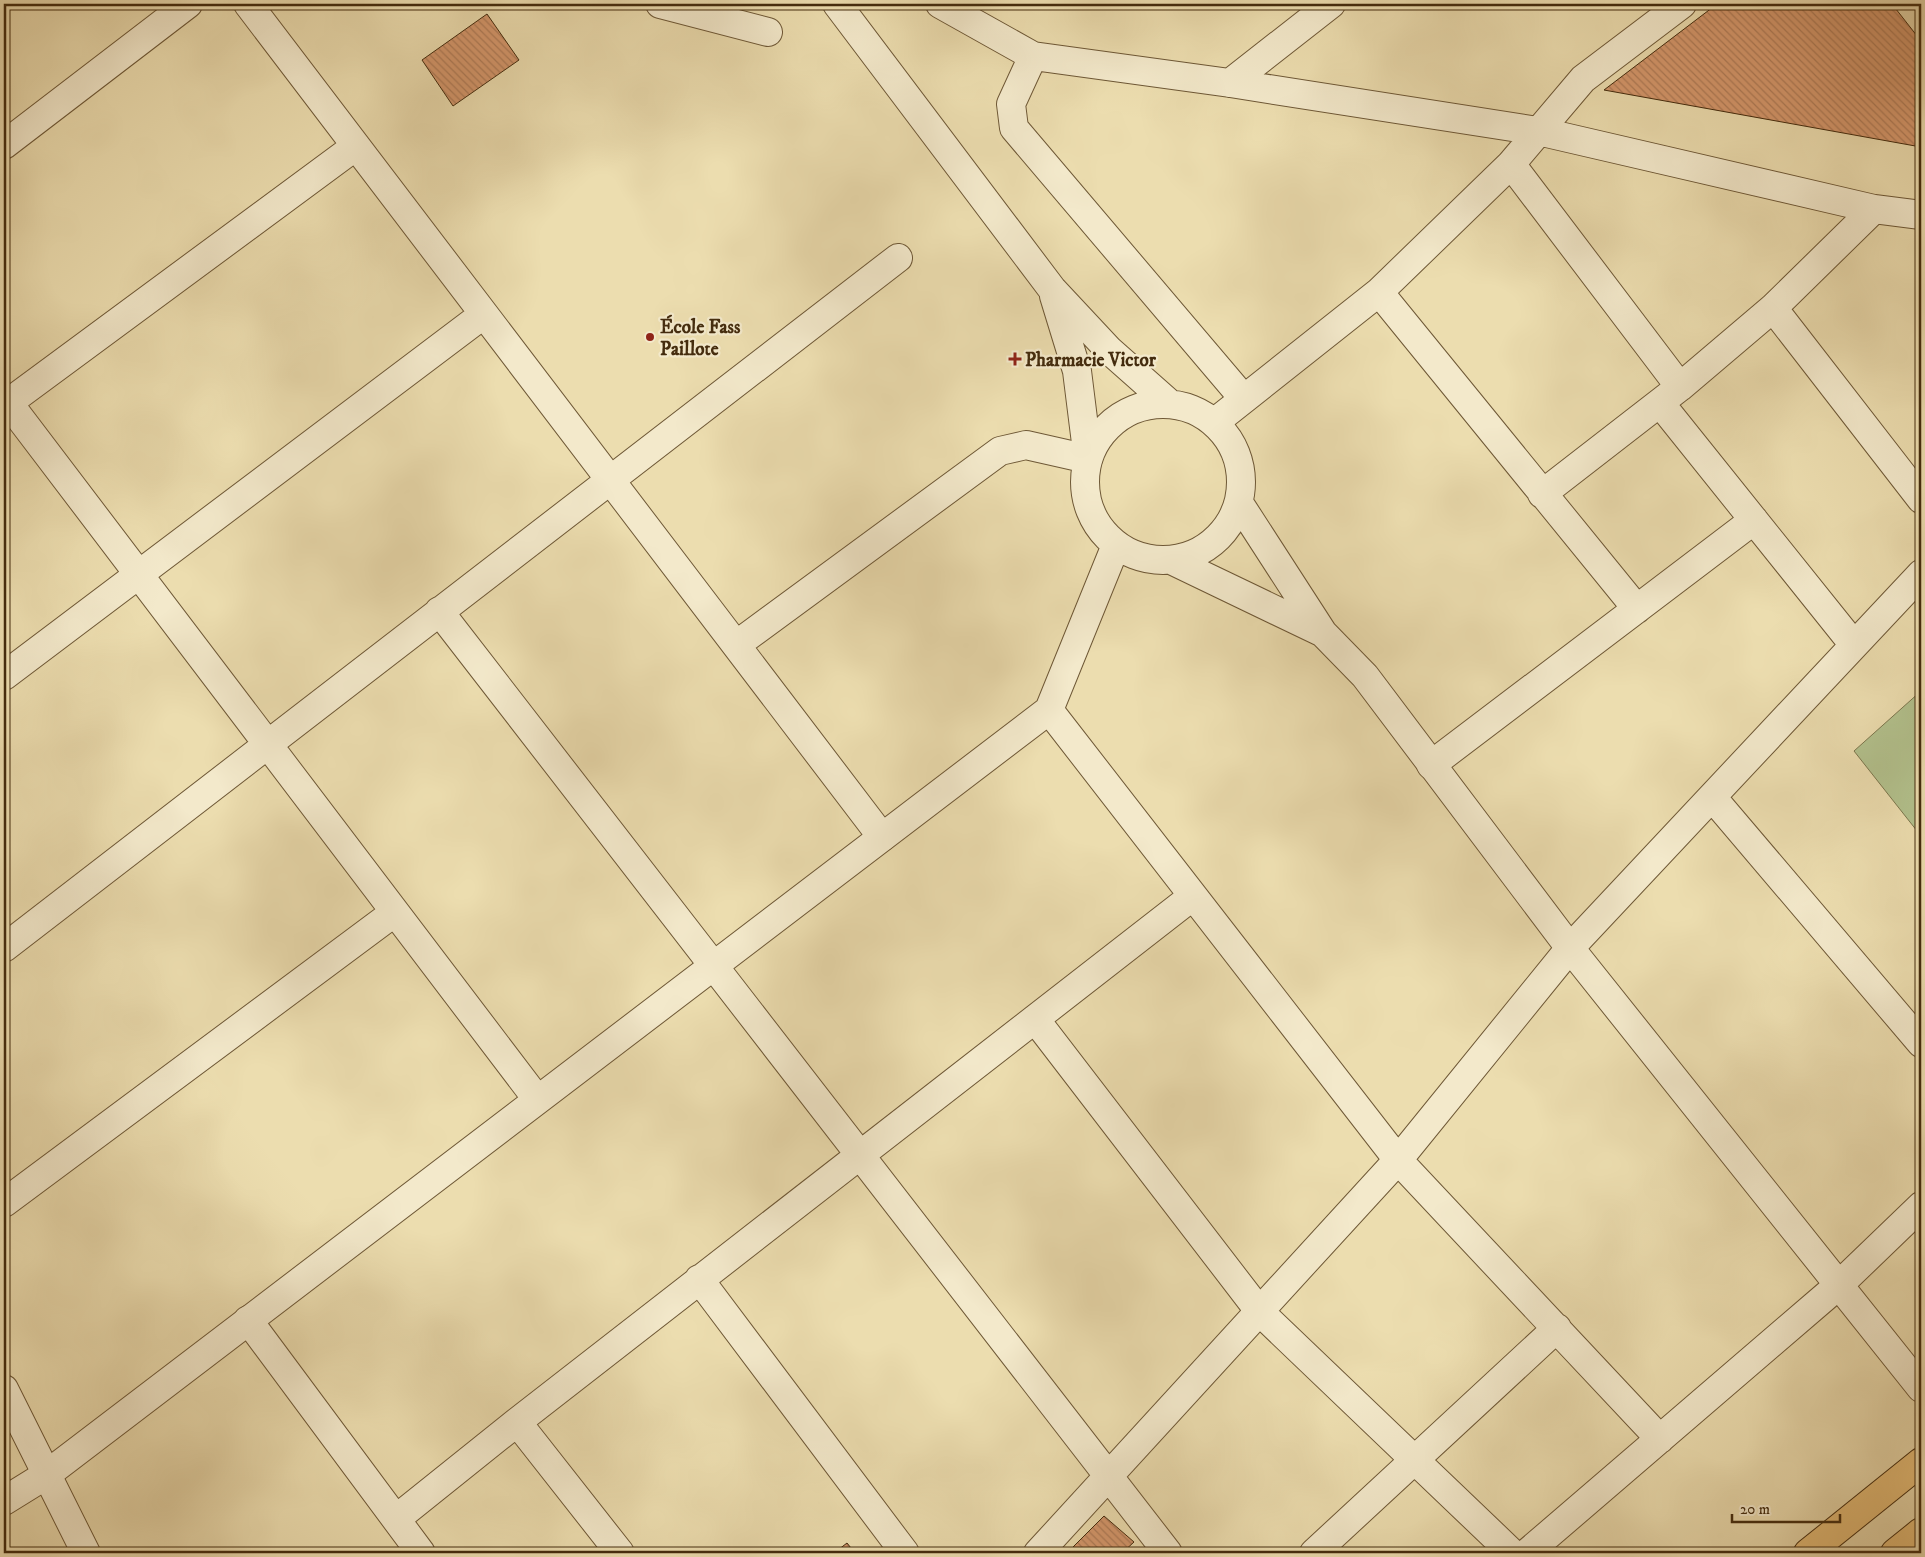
<svg xmlns="http://www.w3.org/2000/svg" width="1925" height="1557" viewBox="0 0 1925 1557" font-family="'IM FELL DW Pica',serif">
  <style>
    .green { fill: #b3c28e; stroke: #7c774e }
    .building { fill: url(#building-back-hatch); stroke: #442c0e }
    .lines { fill: none; stroke-linecap: round; stroke-linejoin: round }
    .minor-casing { stroke: #6e5836; stroke-width: 30 }
    .tertiary-casing { stroke: #6e5836; stroke-width: 30 }
    .motorway-casing { stroke: #442c0e; stroke-width: 30 }
    .minor { stroke: #f3e9cb; stroke-width: 28 }
    .tertiary { stroke: #f3e9cb; stroke-width: 28 }
    .motorway { stroke: #e6be78; stroke-width: 28 }
    .poi-dot { fill: #8f2418; stroke: #f3e9cb; stroke-width: 2 }
    .labels { text-anchor: middle; stroke-width: 4.5; stroke-linejoin: round; paint-order: stroke }
    .poi-label { font-size: 19px; font-weight: bold; fill: #442c0e; stroke: #f3e9cb; text-anchor: start }
  </style>
  <defs>
    <pattern id="building-back-hatch" width="6" height="6" patternUnits="userSpaceOnUse" patternTransform="scale(1.25)"><rect width="6" height="6" fill="#d4976c"/><path d="M-1 5l2 2M0 0l6 6M5-1l2 2" fill="none" stroke="#ae7b57"/></pattern>
  </defs>
  <rect width="100%" height="100%" fill="#ecddaf"/>
  <filter id="stains"><feTurbulence type="fractalNoise" baseFrequency=".004" numOctaves="4"/><feColorMatrix values="0 0 0 0 .2 0 0 0 0 .09 0 0 0 0 .02 0 0 0 .5 -.17"/></filter>
  <radialGradient id="worn" r=".72"><stop offset=".6" stop-color="#630" stop-opacity="0"/><stop offset="1" stop-color="#630" stop-opacity=".3"/></radialGradient>
  <path class="green" d="M1921 691V836L1854 751Z"/>
  <path class="building" d="M1717 4H1892L1921 41V147L1604 90Z
    M487 14 519 60 453 106 422 60Z
    M1104 1516 1134 1542 1122 1553H1067Z
    M847 1543 855 1553H834Z"/>
  <g class="lines">
    <g class="minor-casing">
      <path id="minor" d="M248 4 882 837
        M660 4 768 32
        M940 4 1033 56 1230 83 1538 131 1874 209 1921 215
        M1033 56 1011 104 1014 128 1244 399
        M1230 83 1331 4
        M4 145 188 4
        M1511 164 1680 387
        M1379 292 1637 609
        M1773 308 1921 499
        M4 397 537 1099
        M8 403 356 146
        M1660 403 1854 645
        M1215 422 1379 292 1511 164 1583 79 1682 4
        M1542 494 1680 387 1773 308 1874 209
        M439 611 1168 1553
        M736 645 1000 451 1026 445 1088 459
        M4 676 484 314
        M1049 710 1398 1160 1660 1439
        M1431 765 1754 520
        M1712 797 1921 1043
        M4 948 898 258
        M1035 1019 1260 1312 1512 1553
        M4 1203 395 912
        M699 1279 905 1553
        M248 1320 421 1553
        M4 1389 86 1553
        M517 1422 620 1553
        M396 1519 517 1422 1193 896
        M1038 1553 1398 1160 1570 948 1921 574
        M1314 1553 1557 1328
        M1527 1553 1840 1284 1921 1206"/>
    </g>
    <g class="tertiary-casing">
      <path id="tertiary" d="M837 4 1052 289 1109 350 1170 404
        M1054 296 1077 371 1088 459
        M1085 482a78 78 0 1 1 156 0a78 78 0 1 1-156 0Z
        M1239 503 1323 633 1365 676 1570 948 1921 1388
        M1171 560 1323 633
        M4 1501 46 1475 1049 710 1116 545"/>
    </g>
    <g class="motorway-casing">
      <path id="motorway" d="M1808 1553 1921 1462
        M1895 1553 1921 1532"/>
    </g>
    <use href="#minor" class="minor"/>
    <use href="#tertiary" class="tertiary"/>
    <use href="#motorway" class="motorway"/>
  </g>
  <g class="poi-dot">
    <circle cx="650" cy="337" r="5"/>
    <path d="M1012.5 351.5h5v5h5v5h-5v5h-5v-5h-5v-5h5z"/>
  </g>
  <g class="labels">
    <g class="poi-label">
      <text x="660" y="333">École Fass<tspan x="660" dy="22">Paillote</tspan></text>
      <text x="1025" y="366">Pharmacie Victor</text>
    </g>
  </g>
  <rect width="1925" height="1557" fill="none" stroke="#ecddaf" stroke-width="20"/>
  <rect x="5" y="5" width="1915" height="1547" fill="none" stroke="#442c0e" stroke-width="2.5"/>
  <rect x="10" y="10" width="1905" height="1537" fill="none" stroke="#442c0e"/>
  <path d="M1732 1514v8h108v-8" fill="none" stroke="#442c0e" stroke-width="2.5"/>
  <text x="1740" y="1514" font-size="15" fill="#442c0e" stroke="#f3e9cb" stroke-width="4" paint-order="stroke">20 m</text>
  <rect width="100%" height="100%" filter="url(#stains)"/>
  <rect width="100%" height="100%" fill="url(#worn)"/>
</svg>
